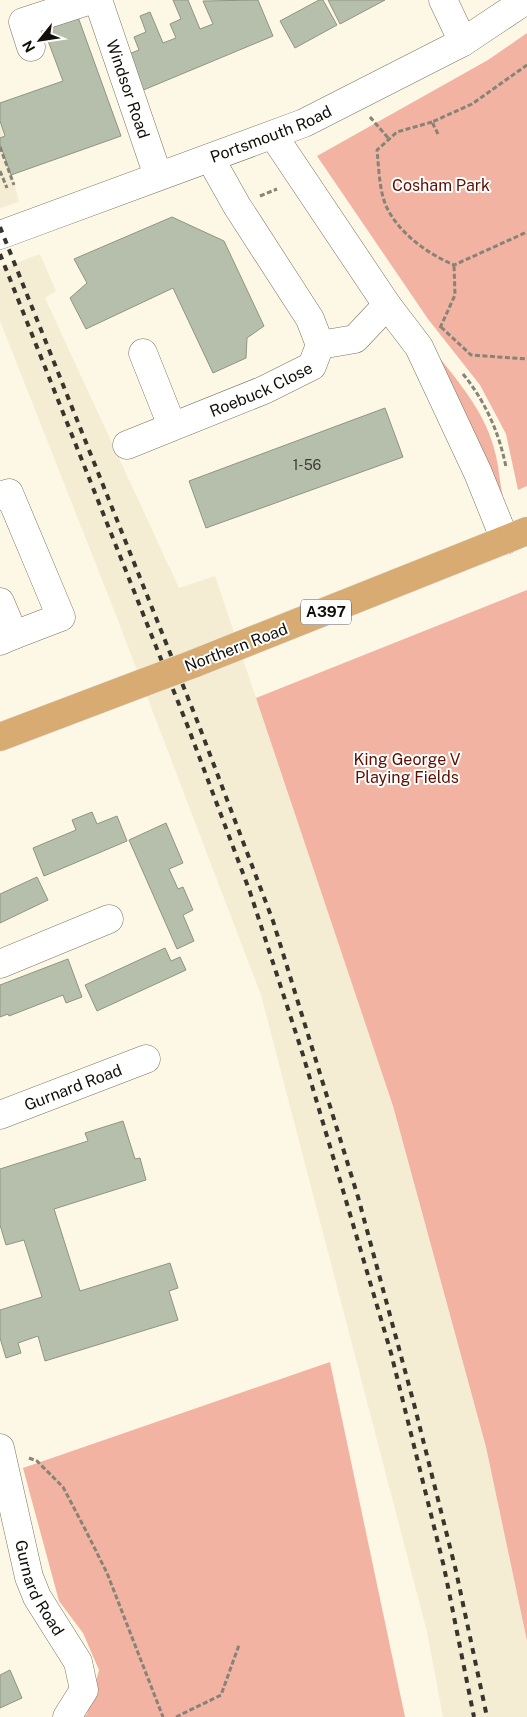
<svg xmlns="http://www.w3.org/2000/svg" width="527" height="1717" viewBox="0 0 527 1717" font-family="'Public Sans',sans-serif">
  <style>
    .built { fill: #f4edd3 }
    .green { fill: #f2b3a3 }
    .building { fill: #b6beac; stroke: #8e9584 }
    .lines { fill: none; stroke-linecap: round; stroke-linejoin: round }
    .minor-casing { stroke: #797564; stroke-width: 29 }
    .major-casing { stroke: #e2e2e1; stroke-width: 29 }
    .path { stroke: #868377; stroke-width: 3; stroke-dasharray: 5 2.5; stroke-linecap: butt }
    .minor { stroke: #fff; stroke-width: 28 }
    .major { stroke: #d7ab71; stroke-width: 28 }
    .rail { stroke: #37352d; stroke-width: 4; stroke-dasharray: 6 6; stroke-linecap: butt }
    .major-bridge-casing { stroke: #e2e2e1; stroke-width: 29; stroke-linecap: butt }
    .major-bridge { stroke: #d7ab71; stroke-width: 28 }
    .labels { text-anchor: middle; stroke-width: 4; stroke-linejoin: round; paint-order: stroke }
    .number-label { font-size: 14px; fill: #3a3b32 }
    .shield { fill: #fff; stroke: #585753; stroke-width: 1 }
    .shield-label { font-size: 15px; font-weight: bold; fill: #100f09 }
    .street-label { font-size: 16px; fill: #100f09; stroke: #fff }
    .park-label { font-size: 16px; fill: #5d1000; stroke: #fff }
  </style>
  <rect width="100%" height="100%" fill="#fdf8e5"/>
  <path class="built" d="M0 123 19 202 0 208Z
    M40 254 56 291 45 298 179 588 215 576 393 1106 486 1447 527 1641V1717H443L427 1632 261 995 112 605 0 321V269Z"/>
  <path class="green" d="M527 33V486L518 490 506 434 480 385 428 319 317 156 488 60Z
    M431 347C457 380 487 413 496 456 499 469 500 484 503 498Z
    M527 590V1641L486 1447 393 1106 256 698Z
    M330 1362 405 1717H84L87 1714 99 1670 83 1633 59 1601 23 1468Z"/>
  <path class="building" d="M173 0H188L200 29 213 24 203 1 258 0 273 36 141 91 126 55 139 50 134 37 146 32 140 16 150 12 163 43 176 38 170 24 181 19Z
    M319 0H323L337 25 295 48 280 21Z
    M328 0H385L340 24Z
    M78 17 121 136 11 175 0 144V138L5 136 0 121V103L63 81 44 30Z
    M172 217 224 241 264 326 247 338 246 358 213 373 173 288 86 329 70 298 87 283 74 259Z
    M385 408 403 457 206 528 189 481Z
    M92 812 97 824 117 816 127 841 44 876 33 848 76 830 72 820Z
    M166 823 183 863 169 869 178 889 183 887 193 910 183 915 194 941 177 949 129 840Z
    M37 877 48 900 0 923V894Z
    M165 948 171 961 180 957 186 970 97 1011 85 985Z
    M68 959 82 997 66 1003 63 995 9 1016 8 1014 0 1017V985Z
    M123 1121 135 1159 140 1158 146 1180 54 1209 80 1291 170 1263 178 1288 169 1291 178 1320 45 1361 38 1336 18 1343 21 1353 6 1358 0 1338V1310L42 1297 24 1240 6 1245 0 1225V1169L88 1141 85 1133Z
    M10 1670 22 1698 0 1708V1675Z"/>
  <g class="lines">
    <g class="minor-casing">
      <g id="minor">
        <path id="s1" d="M98 0 158 176"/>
        <path d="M443 0 463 42"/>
        <path d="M31 47 23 22 91 0"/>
        <path d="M273 135 387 305 419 347 478 473 505 540"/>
        <path id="s2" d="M0 235 304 123 463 42 526 0"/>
        <path d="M320 345 355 339 387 305"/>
        <path d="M143 353 172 426"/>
        <path id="s3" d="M127 445 264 390 312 366 320 345 310 319 237 206 210 158"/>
        <path d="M0 496 9 493 61 617 14 635"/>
        <path d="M0 602 14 635 0 641"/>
        <path d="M0 964 109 919"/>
        <path id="s4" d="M0 1115 146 1059"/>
        <path id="s5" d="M0 1448 29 1577 37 1597 78 1662 84 1690 67 1717"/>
      </g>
    </g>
    <g class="major-casing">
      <path id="major" d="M193 664 527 531
        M0 737 145 682"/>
    </g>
    <path class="path" d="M370 117 389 139
      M432 122 397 132 377 150C379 169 379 191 387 208 400 234 428 254 454 265L527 232
      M438 134 432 122 472 104 527 65
      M0 147 14 185
      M0 171 7 188
      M260 196 277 189
      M441 327 471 355 527 359
      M440 328 455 295 454 265
      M463 374C485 401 499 432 506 467
      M29 1458 37 1461 63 1487 85 1529 107 1573 163 1717
      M176 1717 221 1695 239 1645"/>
    <use href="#minor" class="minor"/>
    <use href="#major" class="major"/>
    <path class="rail" d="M0 227 198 723 273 921 358 1197 414 1404 456 1571 487 1717
      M0 254 188 727 250 892 303 1055 391 1353 444 1567 474 1717"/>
    <g class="major-bridge-casing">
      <path id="major-bridge" d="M145 682 193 664"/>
    </g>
    <use href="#major-bridge" class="major-bridge"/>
  </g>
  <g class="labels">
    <g class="number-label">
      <text x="307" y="470">1-56</text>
    </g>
    <rect class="shield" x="301" y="599.5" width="50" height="25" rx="4"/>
    <g class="shield-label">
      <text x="326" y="617">A397</text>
    </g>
    <g class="street-label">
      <text dy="6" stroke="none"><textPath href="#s1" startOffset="94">Windsor Road</textPath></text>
      <text dy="6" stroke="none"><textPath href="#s2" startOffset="289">Portsmouth Road</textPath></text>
      <text dy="6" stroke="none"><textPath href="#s3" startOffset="145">Roebuck Close</textPath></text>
      <text transform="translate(236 647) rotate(-21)" y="6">Northern Road</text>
      <text dy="6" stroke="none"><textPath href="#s4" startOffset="78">Gurnard Road</textPath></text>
      <text dy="6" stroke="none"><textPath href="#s5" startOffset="146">Gurnard Road</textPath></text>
    </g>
    <g class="park-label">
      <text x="441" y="191">Cosham Park</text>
      <text x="407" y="765">King George V<tspan x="407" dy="18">Playing Fields</tspan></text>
    </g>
  </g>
  <g transform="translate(40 40) rotate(240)" stroke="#ffffff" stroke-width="4" paint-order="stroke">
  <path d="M0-4L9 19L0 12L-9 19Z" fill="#100f09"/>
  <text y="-8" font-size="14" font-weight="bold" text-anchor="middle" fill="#100f09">N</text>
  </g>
</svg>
